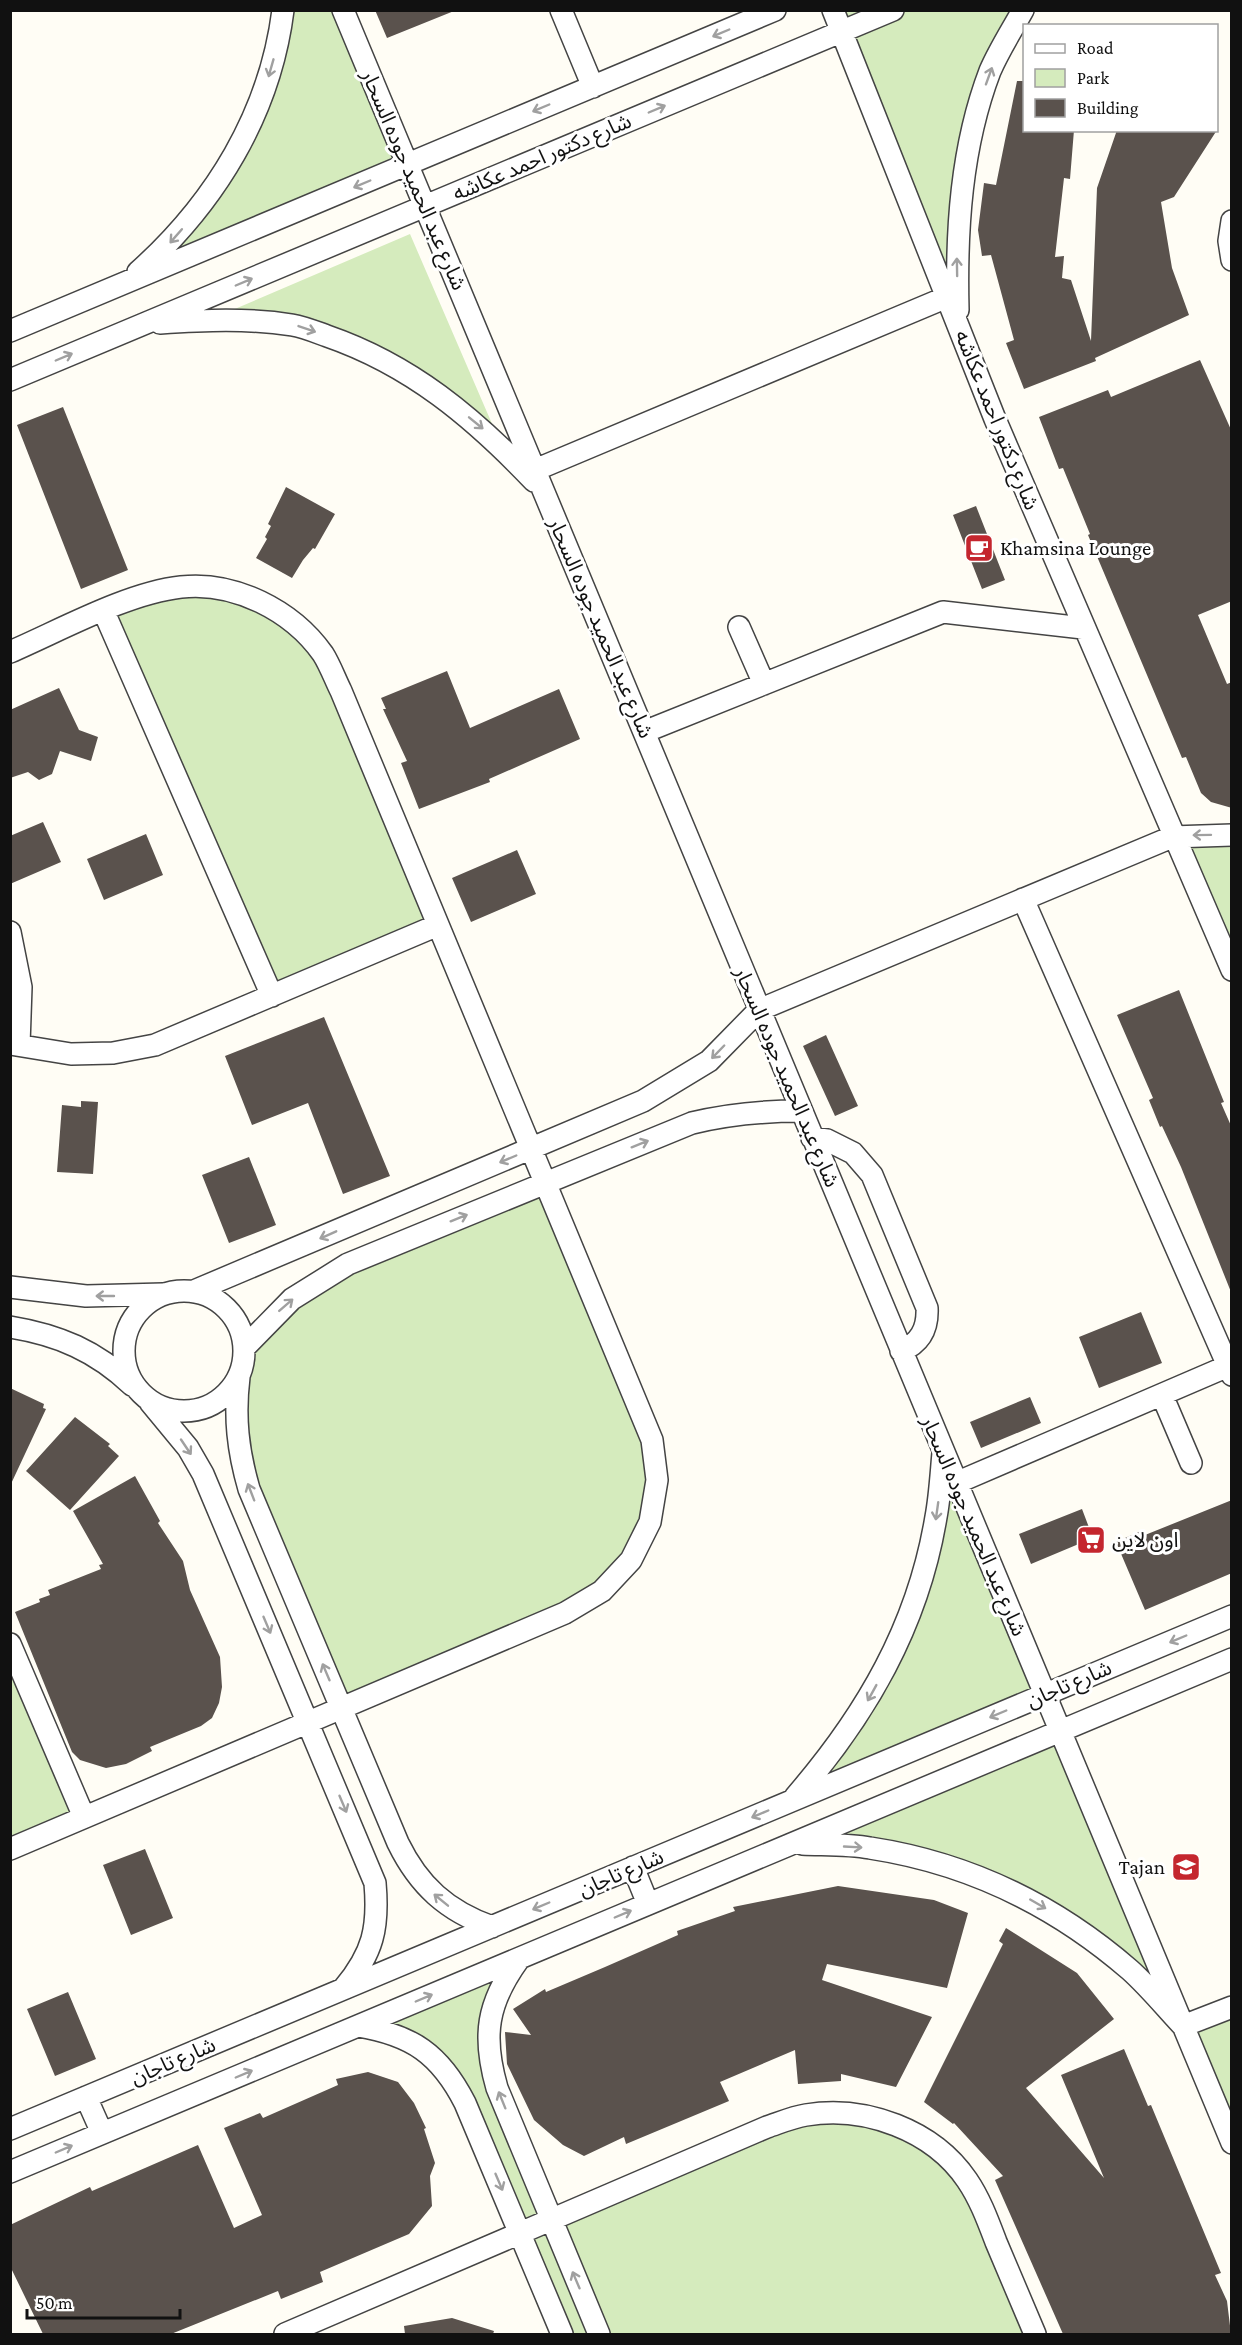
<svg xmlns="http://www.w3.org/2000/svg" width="1242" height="2345" viewBox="0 0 1242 2345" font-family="'Crimson Pro','Noto Sans Arabic',serif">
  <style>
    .green { fill: #d5ebbd }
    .building { fill: #5a524d }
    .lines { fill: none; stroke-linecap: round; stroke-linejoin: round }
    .minor-casing { stroke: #444; stroke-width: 24 }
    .minor { stroke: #fff; stroke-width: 21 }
    .oneway { stroke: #a0a0a0 }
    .labels { text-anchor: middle; stroke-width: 6; stroke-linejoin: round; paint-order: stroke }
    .street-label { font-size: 21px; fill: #111; stroke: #fff }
    .poi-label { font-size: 21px; fill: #111; stroke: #fff; text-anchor: start }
  </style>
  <rect width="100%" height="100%" fill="#fffdf5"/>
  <path class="green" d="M283 11H343L408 165 126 283 240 145Z
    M833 11H1023L971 131 958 326Z
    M410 234 496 433 369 344 223 314Z
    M181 587 261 602 323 654 438 925 272 996 104 612Z
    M1231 835V937L1224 952 1172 837Z
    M545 1183 652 1440 650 1522 602 1591 341 1708 249 1489 239 1377 245 1347 292 1299Z
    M943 1453 1044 1695 792 1801 899 1640Z
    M10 1644 84 1817 10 1849Z
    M1059 1731 1183 2026 1231 2007V2147L1183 2026 1074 1925 941 1862 795 1844Z
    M519 1958 488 2034 552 2220 767 2127 878 2118 967 2179 1035 2334H562L434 2057 357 2026Z"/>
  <path class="building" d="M375 10H454V11L387 38Z
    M1017 81H1024V130H1074L1070 179 1064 178 1055 257 1064 256 1062 278 1071 280 1091 341 1097 188 1117 130H1217L1174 197 1161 202 1172 268 1189 315 1095 358 1096 361 1024 389 1006 343 1014 340 991 255 982 256 978 230 984 183 996 185Z
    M1200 360 1232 432V601L1198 615 1227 684 1232 682V808L1211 802 1201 793 1186 757 1182 758 1088 535 1090 534 1063 468 1059 469 1039 417 1108 390 1111 397Z
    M63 407 128 570 81 589 17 425Z
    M286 487 335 514 315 549 313 548 303 560 292 578 256 558 267 539 265 537 271 526 268 524Z
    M976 506 1005 580 982 589 953 515Z
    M447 671 470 728 559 689 580 739 489 779 490 782 419 809 401 763 407 761 383 709H386L381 698Z
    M59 688 79 730 98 737 91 761 60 751 52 774 39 780 28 772 10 778V710Z
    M43 822 61 862 10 884V836Z
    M146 834 163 875 104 900 87 859Z
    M517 850 536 894 471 922 452 878Z
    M1179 990 1224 1102 1221 1103 1232 1128 1231 1292 1181 1167 1162 1126 1160 1127 1149 1100 1153 1098 1117 1015Z
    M324 1017 390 1176 343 1194 308 1103 252 1125 225 1056Z
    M826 1035 858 1106 835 1116 803 1046Z
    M81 1101 98 1102 93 1174 57 1172 62 1105 81 1107Z
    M249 1157 276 1225 229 1243 202 1175Z
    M1141 1312 1162 1363 1099 1388 1079 1337Z
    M10 1388 44 1404 43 1408 46 1409 10 1486Z
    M1030 1397 1041 1423 981 1448 970 1422Z
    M75 1417 110 1444 108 1446 119 1456 70 1510 26 1471Z
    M135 1476 160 1521 158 1523 183 1561 190 1590 220 1657 222 1687 219 1703 212 1718 201 1726 150 1747 152 1751 126 1764 106 1768 80 1760 72 1752 15 1612 40 1602 39 1599 50 1595 48 1590 101 1569 99 1565 103 1564 73 1511Z
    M1232 1500V1573L1145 1610 1116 1542 1143 1530 1145 1535Z
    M1082 1509 1093 1538 1031 1564 1019 1534Z
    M145 1849 173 1918 131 1935 103 1865Z
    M838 1886 934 1900 968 1913 947 1988 827 1964 822 1980 932 2017 896 2087 841 2074V2081L798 2084 795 2050 720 2082 729 2101 626 2144 624 2137 584 2156 563 2145 534 2120 507 2064 505 2032 531 2035 513 2009 545 1989 546 1992 605 1967 678 1935 677 1931 735 1911 733 1907Z
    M1006 1928 1077 1973 1114 2019 1026 2088 1104 2178 1061 2075 1124 2049 1148 2106 1151 2105 1221 2273 1215 2275 1227 2301 1231 2334H1063L995 2180 1003 2176 954 2123 953 2124 924 2102 1003 1944 999 1941Z
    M68 1992 96 2059 55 2076 27 2009Z
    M368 2072 398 2082 414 2103 426 2128 424 2129 435 2163 430 2176 432 2206 409 2234 320 2272 323 2282 281 2299 278 2291 171 2334H43L10 2266V2225L90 2187 92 2191 198 2145 234 2228 262 2215 224 2128 260 2113 263 2118 338 2085 336 2079Z
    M452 2318 494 2331 493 2334H405L404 2326Z"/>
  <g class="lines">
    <g class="minor-casing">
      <path id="minor" d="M343 10 1232 2143
        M561 10 593 87
        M833 10 995 419 1232 970
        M1232 221 1229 241 1232 260
        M138 272C215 203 270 114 283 10
        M958 310C956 230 961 147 990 71 999 50 1012 30 1023 10
        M160 323C204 320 248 318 292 325 304 327 316 332 327 336 411 365 473 417 534 481
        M10 331 775 10
        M10 380 893 10
        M535 470 947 297
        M104 612 272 996
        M739 627 764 684
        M10 652C61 630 127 593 181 587 234 581 292 610 323 654 330 665 335 679 341 691L652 1440 657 1480 650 1522 631 1560 602 1591 565 1613 10 1849
        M644 732 943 612 1083 628
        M1023 899 1232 1375
        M10 932 21 987 19 1045
        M10 1044 71 1054 113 1053 155 1045 438 925
        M812 1138 827 1140 853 1153 872 1175 927 1308C928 1329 920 1343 901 1351
        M10 1287 86 1296 163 1294
        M124 1351a60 60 0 1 1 120 0a60 60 0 1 1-120 0Z
        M194 1291 643 1101 709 1061 759 1010 1172 837 1232 835
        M10 1327C59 1335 96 1351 132 1385
        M245 1347 292 1299 348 1264 692 1123C729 1114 763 1111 801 1111
        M239 1377C234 1417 238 1451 249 1489L398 1843C419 1886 447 1911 492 1927
        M1162 1395 1191 1463
        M150 1402 188 1448 203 1474 375 1883C379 1928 373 1953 344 1988
        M956 1483 1228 1366
        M10 1644 84 1817
        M795 1797C866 1715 918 1626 936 1517 940 1496 941 1474 943 1453
        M802 1844C824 1845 848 1844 870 1848 968 1863 1055 1905 1130 1970 1149 1987 1166 2008 1183 2026L1232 2007
        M633 1867 648 1904
        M519 1959C487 2003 482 2036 497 2088L599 2334
        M358 2026C412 2035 440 2054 465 2103L562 2334
        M86 2097 102 2133
        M10 2129 1232 1616
        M10 2172 1232 1659
        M285 2334 767 2127C779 2123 793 2117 806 2115 865 2105 933 2130 967 2180 980 2199 988 2221 996 2242 1009 2273 1022 2304 1035 2334"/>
    </g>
    <use href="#minor" class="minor"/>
  </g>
  <defs><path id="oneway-shaft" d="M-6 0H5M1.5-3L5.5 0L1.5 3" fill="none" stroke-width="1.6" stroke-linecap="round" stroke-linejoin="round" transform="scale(1.5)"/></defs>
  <g class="oneway">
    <use href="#oneway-shaft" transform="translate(721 33) rotate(157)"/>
    <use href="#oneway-shaft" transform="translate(271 68) rotate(106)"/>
    <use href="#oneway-shaft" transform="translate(989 76) rotate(-70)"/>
    <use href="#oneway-shaft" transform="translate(541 108) rotate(157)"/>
    <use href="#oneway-shaft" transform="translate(657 109) rotate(-23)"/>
    <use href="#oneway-shaft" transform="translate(362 184) rotate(157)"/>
    <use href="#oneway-shaft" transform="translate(176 236) rotate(131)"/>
    <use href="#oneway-shaft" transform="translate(957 267) rotate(-91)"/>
    <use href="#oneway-shaft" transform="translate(244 282) rotate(-23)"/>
    <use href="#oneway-shaft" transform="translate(307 329) rotate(19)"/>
    <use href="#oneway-shaft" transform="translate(64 357) rotate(-23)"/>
    <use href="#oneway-shaft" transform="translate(476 423) rotate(39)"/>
    <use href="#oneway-shaft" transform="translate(1202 835) rotate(179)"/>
    <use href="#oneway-shaft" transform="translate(718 1052) rotate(134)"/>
    <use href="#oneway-shaft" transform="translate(640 1144) rotate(-22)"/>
    <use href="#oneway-shaft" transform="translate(508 1159) rotate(157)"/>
    <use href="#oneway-shaft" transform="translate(459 1218) rotate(-22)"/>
    <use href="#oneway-shaft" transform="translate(328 1235) rotate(156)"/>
    <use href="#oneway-shaft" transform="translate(105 1296) rotate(-180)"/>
    <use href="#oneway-shaft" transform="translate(286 1305) rotate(-41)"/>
    <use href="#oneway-shaft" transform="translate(186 1447) rotate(56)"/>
    <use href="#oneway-shaft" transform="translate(251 1492) rotate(-111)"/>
    <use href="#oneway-shaft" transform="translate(937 1511) rotate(98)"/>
    <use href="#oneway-shaft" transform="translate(267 1625) rotate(67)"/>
    <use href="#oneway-shaft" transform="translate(1178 1639) rotate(157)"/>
    <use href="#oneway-shaft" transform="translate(326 1672) rotate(-113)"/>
    <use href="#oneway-shaft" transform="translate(872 1693) rotate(119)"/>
    <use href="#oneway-shaft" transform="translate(998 1714) rotate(157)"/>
    <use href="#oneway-shaft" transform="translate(343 1804) rotate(67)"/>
    <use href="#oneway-shaft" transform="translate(760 1814) rotate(157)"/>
    <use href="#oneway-shaft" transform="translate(853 1847) rotate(3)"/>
    <use href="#oneway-shaft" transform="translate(441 1900) rotate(-141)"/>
    <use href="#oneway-shaft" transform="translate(1038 1904) rotate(30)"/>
    <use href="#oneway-shaft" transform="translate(541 1906) rotate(157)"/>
    <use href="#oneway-shaft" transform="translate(623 1914) rotate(-23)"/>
    <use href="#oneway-shaft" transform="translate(424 1998) rotate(-23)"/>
    <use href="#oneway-shaft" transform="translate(244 2074) rotate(-23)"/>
    <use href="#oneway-shaft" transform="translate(502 2100) rotate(-112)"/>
    <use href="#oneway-shaft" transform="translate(64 2149) rotate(-23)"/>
    <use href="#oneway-shaft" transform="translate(499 2182) rotate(67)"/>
    <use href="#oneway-shaft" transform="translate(576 2280) rotate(-113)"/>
  </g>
  <defs>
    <g id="cafe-square" transform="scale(1.5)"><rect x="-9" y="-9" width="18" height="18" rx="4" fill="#c4262e" stroke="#fff"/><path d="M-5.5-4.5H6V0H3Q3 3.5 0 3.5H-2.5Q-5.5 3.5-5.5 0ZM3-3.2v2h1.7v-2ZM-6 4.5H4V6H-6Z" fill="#fff"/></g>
    <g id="supermarket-square" transform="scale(1.5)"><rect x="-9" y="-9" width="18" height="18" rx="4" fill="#c4262e" stroke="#fff"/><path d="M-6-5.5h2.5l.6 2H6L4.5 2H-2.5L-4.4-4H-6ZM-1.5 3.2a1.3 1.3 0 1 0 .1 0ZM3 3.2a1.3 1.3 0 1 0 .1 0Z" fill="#fff"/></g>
    <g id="school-square" transform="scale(1.5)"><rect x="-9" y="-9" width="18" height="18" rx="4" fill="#c4262e" stroke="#fff"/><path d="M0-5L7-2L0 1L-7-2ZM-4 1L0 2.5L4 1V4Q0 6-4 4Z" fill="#fff"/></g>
  </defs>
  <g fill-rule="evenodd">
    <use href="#cafe-square" x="979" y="548"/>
    <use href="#supermarket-square" x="1091" y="1540"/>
    <use href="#school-square" x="1186" y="1867"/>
  </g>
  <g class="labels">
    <g class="street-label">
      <text transform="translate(542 157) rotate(-23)" y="7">شارع دكتور احمد عكاشه</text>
      <text transform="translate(414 180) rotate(67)" y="7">شارع عبد الحميد جوده السحار</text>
      <text transform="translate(997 420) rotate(68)" y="7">شارع دكتور احمد عكاشه</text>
      <text transform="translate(601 628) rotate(67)" y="7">شارع عبد الحميد جوده السحار</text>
      <text transform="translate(787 1077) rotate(67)" y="7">شارع عبد الحميد جوده السحار</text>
      <text transform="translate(974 1526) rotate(67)" y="7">شارع عبد الحميد جوده السحار</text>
      <text transform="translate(1069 1684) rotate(-23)" y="7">شارع تاجان</text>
      <text transform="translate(621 1873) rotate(-23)" y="7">شارع تاجان</text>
      <text transform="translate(173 2061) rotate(-23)" y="7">شارع تاجان</text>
    </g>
    <g class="poi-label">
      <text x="1000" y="555">Khamsina Lounge</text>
      <text x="1112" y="1547">اون لاين</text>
      <text x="1165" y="1874" text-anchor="end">Tajan</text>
    </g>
  </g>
  <rect width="1242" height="2345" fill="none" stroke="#111111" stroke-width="24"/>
  <rect x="1023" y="24" width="195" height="108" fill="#ffffff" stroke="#a0a0a0" stroke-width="1.5"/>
  <rect x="1035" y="44" width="30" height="9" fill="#ffffff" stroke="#a0a0a0" stroke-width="1.5"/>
  <text x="1077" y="54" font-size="18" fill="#111111">Road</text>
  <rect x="1035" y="69" width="30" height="18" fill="#d5ebbd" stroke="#a0a0a0" stroke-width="1.5"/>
  <text x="1077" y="84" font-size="18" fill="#111111">Park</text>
  <rect x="1035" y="99" width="30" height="18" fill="#5a524d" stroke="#a0a0a0" stroke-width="1.5"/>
  <text x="1077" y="114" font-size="18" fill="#111111">Building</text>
  <path d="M27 2309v9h153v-9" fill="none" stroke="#111111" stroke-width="3"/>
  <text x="36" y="2309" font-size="18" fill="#111111" stroke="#ffffff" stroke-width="4.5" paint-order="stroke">50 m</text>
</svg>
